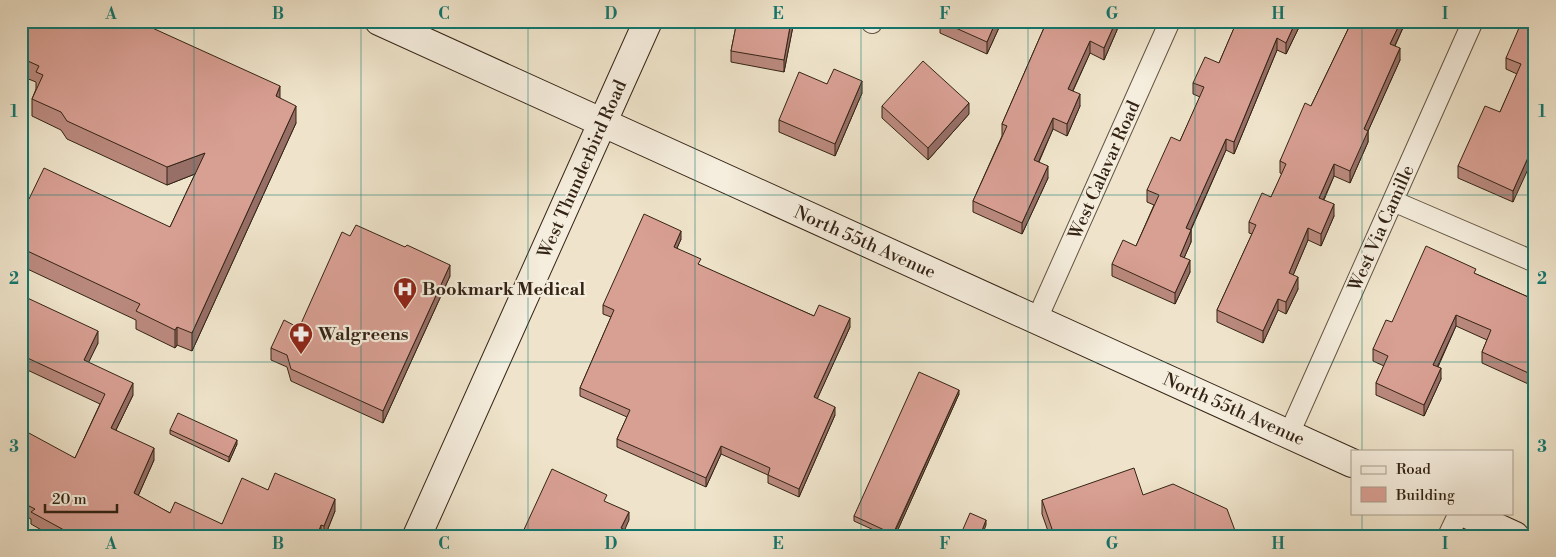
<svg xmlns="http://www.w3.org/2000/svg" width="1556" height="557" viewBox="0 0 1556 557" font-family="'Libre Bodoni',serif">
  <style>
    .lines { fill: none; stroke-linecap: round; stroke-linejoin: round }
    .street-casing { stroke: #635442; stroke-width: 22 }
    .secondary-casing { stroke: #342415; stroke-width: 30 }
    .street { stroke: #f5eddd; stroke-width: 20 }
    .secondary { stroke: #f5eddd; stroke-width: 28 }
    .wall { fill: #ba897e; stroke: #342415 }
    .shaded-wall { fill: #976f67; stroke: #342415 }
    .building { fill: #d89f93; stroke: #342415 }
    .grid { fill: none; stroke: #0f766e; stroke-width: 1; stroke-opacity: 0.55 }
    .labels { text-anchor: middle; stroke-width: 4.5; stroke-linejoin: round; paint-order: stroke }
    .street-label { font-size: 18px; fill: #342415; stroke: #f5eddd }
    .poi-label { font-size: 18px; font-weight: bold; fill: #342415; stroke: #f5eddd; text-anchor: start }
    .neatline { fill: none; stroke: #0f766e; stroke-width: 2 }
    .grid-label { font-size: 16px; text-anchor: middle; font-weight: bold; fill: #0f766e }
  </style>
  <rect width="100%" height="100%" fill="#efe4cb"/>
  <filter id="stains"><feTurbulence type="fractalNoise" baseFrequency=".004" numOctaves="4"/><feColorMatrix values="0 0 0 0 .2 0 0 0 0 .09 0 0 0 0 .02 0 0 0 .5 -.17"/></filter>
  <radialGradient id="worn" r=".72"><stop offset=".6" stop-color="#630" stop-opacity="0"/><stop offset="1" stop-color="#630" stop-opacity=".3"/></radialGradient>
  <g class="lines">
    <g class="street-casing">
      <path id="street" d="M872 23 873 21
        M1393 201 1535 262
        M1037 319 1170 21
        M1289 434 1473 21
        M1448 536 1459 513"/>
    </g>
    <g class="secondary-casing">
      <path id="secondary" d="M379 21 1352 463
        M1465 513 1515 536
        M417 536 648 21"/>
    </g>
    <use href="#street" class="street"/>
    <use href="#secondary" class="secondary"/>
  </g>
  <path class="wall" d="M21 21 280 98 296 123 192 351 177 345 175 348 136 329V320L21 266V195L29 199 170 227 195 174 167 185 67 139 61 130 32 116V99L36 89V82L21 76Z
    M737 21H794L784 72 731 62V51Z
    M940 21H1002L987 54 940 33Z
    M1047 21H1117V30L1104 60 1090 53 1073 91 1080 106 1067 136 1053 129 1039 162 1048 178 1022 234 973 212V201L1002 136V124Z
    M1226 21H1302L1286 54 1277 50 1234 154 1226 150 1191 230V242L1184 258 1190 272 1175 304 1112 276V264L1136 246 1154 205 1147 202V190L1180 141 1200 97 1193 94V83L1219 63 1235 26Z
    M1352 21H1406L1395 46 1400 60 1368 131V142L1350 183 1334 176 1324 200 1334 216 1321 246 1308 240 1293 275 1298 289 1286 314 1278 310 1263 343 1217 322V310L1252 234 1249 233V222L1271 197 1282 174 1280 173V161L1311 106Z
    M1535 21 1513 202 1458 178V166L1500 112 1517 74 1506 69V58Z
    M827 84 862 93 835 156 779 132V120Z
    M882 106 969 114 928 160 882 118Z
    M681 239 677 248 701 266 814 316 850 327 817 399 835 415 799 497 768 483V475L721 454 706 487 617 447V439L627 417 580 396V388L611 317 603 314V305Z
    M1476 274 1535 300V387L1482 363V352L1487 340 1456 326 1438 367 1441 379 1424 416 1376 395V383L1384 366 1373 361V349L1392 322Z
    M450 276 383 423 291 381 287 367 271 360V348L299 328Z
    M21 295 98 343 88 362 133 395 116 430 154 460 138 496 170 513 222 524 268 490 335 511 325 536H52L31 524V519L21 514V442L75 458 100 404 21 367Z
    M959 394 895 536H887L854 521V516Z
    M170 430 237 444 229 462 170 434Z
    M1143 495 1048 531 1042 514V500Z"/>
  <path class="shaded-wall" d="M791 21H794L784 72V60Z
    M996 21H1002L987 54V42Z
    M1116 21H1117V30L1104 60V48Z
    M1296 21H1302L1286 54V43Z
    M1401 21H1406L1390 56V44Z
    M1277 38V50L1234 154V142Z
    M1090 41V53L1068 101V89Z
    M1400 48V60L1368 131V142L1350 183V171L1364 129Z
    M862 81V93L835 156V144Z
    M280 86V104L276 96Z
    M1080 94V106L1067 136V124Z
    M969 103V114L928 160V148Z
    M296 106V123L192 351V333Z
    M1053 118V129L1034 172V160Z
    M1226 139V150L1186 240V228Z
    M1535 142V154L1513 202V191Z
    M205 153V170L167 185V167Z
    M1334 164V176L1319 209V198Z
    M1048 166V178L1022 234V223Z
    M1334 204V216L1321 246V234Z
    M1308 228V240L1289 285V273Z
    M1191 230V242L1180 267V256Z
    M681 231V239L674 255V247Z
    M1190 260V272L1175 304V293Z
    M450 265V276L383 423V411Z
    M1298 277V289L1286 314V302Z
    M1278 299V310L1263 343V331Z
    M1456 315V326L1433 376V365Z
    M850 318V327L814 406V397Z
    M177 327V345L175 348V330Z
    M98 331V343L84 372V360Z
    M1441 368V379L1424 416V405Z
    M133 383V395L111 440V428Z
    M959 390V394L895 536H893Z
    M835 407V415L799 497V489Z
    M237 440V444L229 462V457Z
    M721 446V454L706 487V478Z
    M154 448V460L134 505V493Z
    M335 499V511L325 536H324V526Z
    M629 512V520L622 536 621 528Z
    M986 520V525L982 536H980Z
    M321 525V536H317Z"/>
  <path class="building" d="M21 21H111L115 23 116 21H127L130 22V21H137L280 86 276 96 296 106 192 333 177 327 175 330 136 311 140 304 21 248V195L29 199 44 168 170 227 205 153 167 167 67 121 61 112 32 99 43 75 36 72 39 66 21 58Z
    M737 21H791L784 60 731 51Z
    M940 21H996L987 42Z
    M1047 21H1116L1104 48 1090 41 1068 89 1080 94 1067 124 1053 118 1034 160 1048 166 1022 223 973 201 1007 126 1002 124Z
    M1237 21H1296L1286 43 1277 38 1234 142 1226 139 1186 228 1191 230 1180 256 1190 260 1175 293 1112 264 1123 240 1136 246 1159 195 1147 190 1171 137 1180 141 1204 87 1193 83 1205 57 1219 63Z
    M1352 21H1401L1390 44 1400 48 1364 129 1368 131 1350 171 1334 164 1319 198 1334 204 1321 234 1308 228 1289 273 1298 277 1286 302 1278 299 1263 331 1217 310 1256 225 1249 222 1262 193 1271 197 1286 164 1280 161 1305 103 1311 106Z
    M1522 21H1535V142L1513 191 1458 166 1485 106 1500 112 1521 64 1506 58Z
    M923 61 969 103 928 148 882 106Z
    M834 69 862 81 835 144 779 120 799 72 827 84Z
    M644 214 681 231 674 247 701 259 698 264 814 316 819 305 850 318 814 397 835 407 799 489 768 475 770 468 721 446 706 478 617 439 630 410 580 388 614 310 603 305Z
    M356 225 405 247 407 245 450 265 383 411 291 369 287 355 271 348 284 320 299 328 342 232 350 236Z
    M1426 246 1476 269 1474 273 1535 300V376L1482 352 1491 330 1456 315 1433 365 1441 368 1424 405 1376 383 1388 356 1373 349 1386 320 1392 322Z
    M21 295 98 331 84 360 133 383 111 428 154 448 134 493 170 513 175 502 222 524 242 478 268 490 275 473 335 499 324 526 321 525 317 536H75L31 512 35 509 21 502V442L27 432 75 458 105 394 21 355Z
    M919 372 959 390 893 534 854 516Z
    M178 413 237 440 229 457 170 430Z
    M1134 468 1143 495 1173 484 1227 509 1237 536H1035L1052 529 1042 500Z
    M552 469 607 495 604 501 629 512 621 528 637 536H521Z
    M970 513 986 520 980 536H960Z"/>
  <path class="grid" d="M194 21V536M361 21V536M528 21V536M695 21V536M861 21V536M1028 21V536M1195 21V536M1362 21V451M21 195H1535M21 362H1535M1362 513V536"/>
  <defs>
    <g id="hospital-pin" transform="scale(1.25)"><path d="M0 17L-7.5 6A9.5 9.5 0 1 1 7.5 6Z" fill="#8f2418" stroke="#f5eddd"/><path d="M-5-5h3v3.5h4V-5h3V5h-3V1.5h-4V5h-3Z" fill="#fff"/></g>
    <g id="pharmacy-pin" transform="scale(1.25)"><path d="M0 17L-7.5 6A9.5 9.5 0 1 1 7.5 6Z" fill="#8f2418" stroke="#f5eddd"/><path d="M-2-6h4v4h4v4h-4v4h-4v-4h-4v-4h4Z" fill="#fff"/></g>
  </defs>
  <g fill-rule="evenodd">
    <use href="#hospital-pin" x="405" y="289"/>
    <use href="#pharmacy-pin" x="301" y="334"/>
  </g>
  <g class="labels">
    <g class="street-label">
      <text transform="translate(582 169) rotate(-66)" y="6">West Thunderbird Road</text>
      <text transform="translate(1104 170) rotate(-66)" y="6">West Calavar Road</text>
      <text transform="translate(1381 228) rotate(-66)" y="6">West Via Camille</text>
      <text transform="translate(865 242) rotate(24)" y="6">North 55th Avenue</text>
      <text transform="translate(1234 409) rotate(24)" y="6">North 55th Avenue</text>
    </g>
    <g class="poi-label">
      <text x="422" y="295">Bookmark Medical</text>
      <text x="318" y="340">Walgreens</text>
    </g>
  </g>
  <rect width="1556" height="557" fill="none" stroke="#efe4cb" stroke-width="55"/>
  <rect x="1351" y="450" width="162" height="65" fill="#f5eddd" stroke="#a89d8d"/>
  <rect x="1361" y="466" width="25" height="8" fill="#f5eddd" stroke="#a89d8d"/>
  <text x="1396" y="474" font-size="15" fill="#342415">Road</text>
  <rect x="1361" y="487" width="25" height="15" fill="#d89f93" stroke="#a89d8d"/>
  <text x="1396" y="500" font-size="15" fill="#342415">Building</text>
  <path d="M45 504v8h72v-8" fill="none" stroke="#342415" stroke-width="2.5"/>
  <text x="52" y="504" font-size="15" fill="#342415" stroke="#f5eddd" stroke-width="4" paint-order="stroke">20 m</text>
  <rect x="28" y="28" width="1500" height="502" class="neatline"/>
  <g class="grid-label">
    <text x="111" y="19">A</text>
    <text x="278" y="19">B</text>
    <text x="444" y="19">C</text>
    <text x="611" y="19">D</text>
    <text x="778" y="19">E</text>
    <text x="945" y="19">F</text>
    <text x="1112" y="19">G</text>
    <text x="1278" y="19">H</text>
    <text x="1445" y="19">I</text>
    <text x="14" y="117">1</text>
    <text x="1542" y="117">1</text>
    <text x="14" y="284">2</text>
    <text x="1542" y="284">2</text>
    <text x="14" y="452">3</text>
    <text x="1542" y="452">3</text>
    <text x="111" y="549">A</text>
    <text x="278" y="549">B</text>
    <text x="444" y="549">C</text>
    <text x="611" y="549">D</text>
    <text x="778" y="549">E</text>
    <text x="945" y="549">F</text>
    <text x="1112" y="549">G</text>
    <text x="1278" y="549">H</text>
    <text x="1445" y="549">I</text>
  </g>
  <rect width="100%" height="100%" filter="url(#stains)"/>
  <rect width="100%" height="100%" fill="url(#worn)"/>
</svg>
